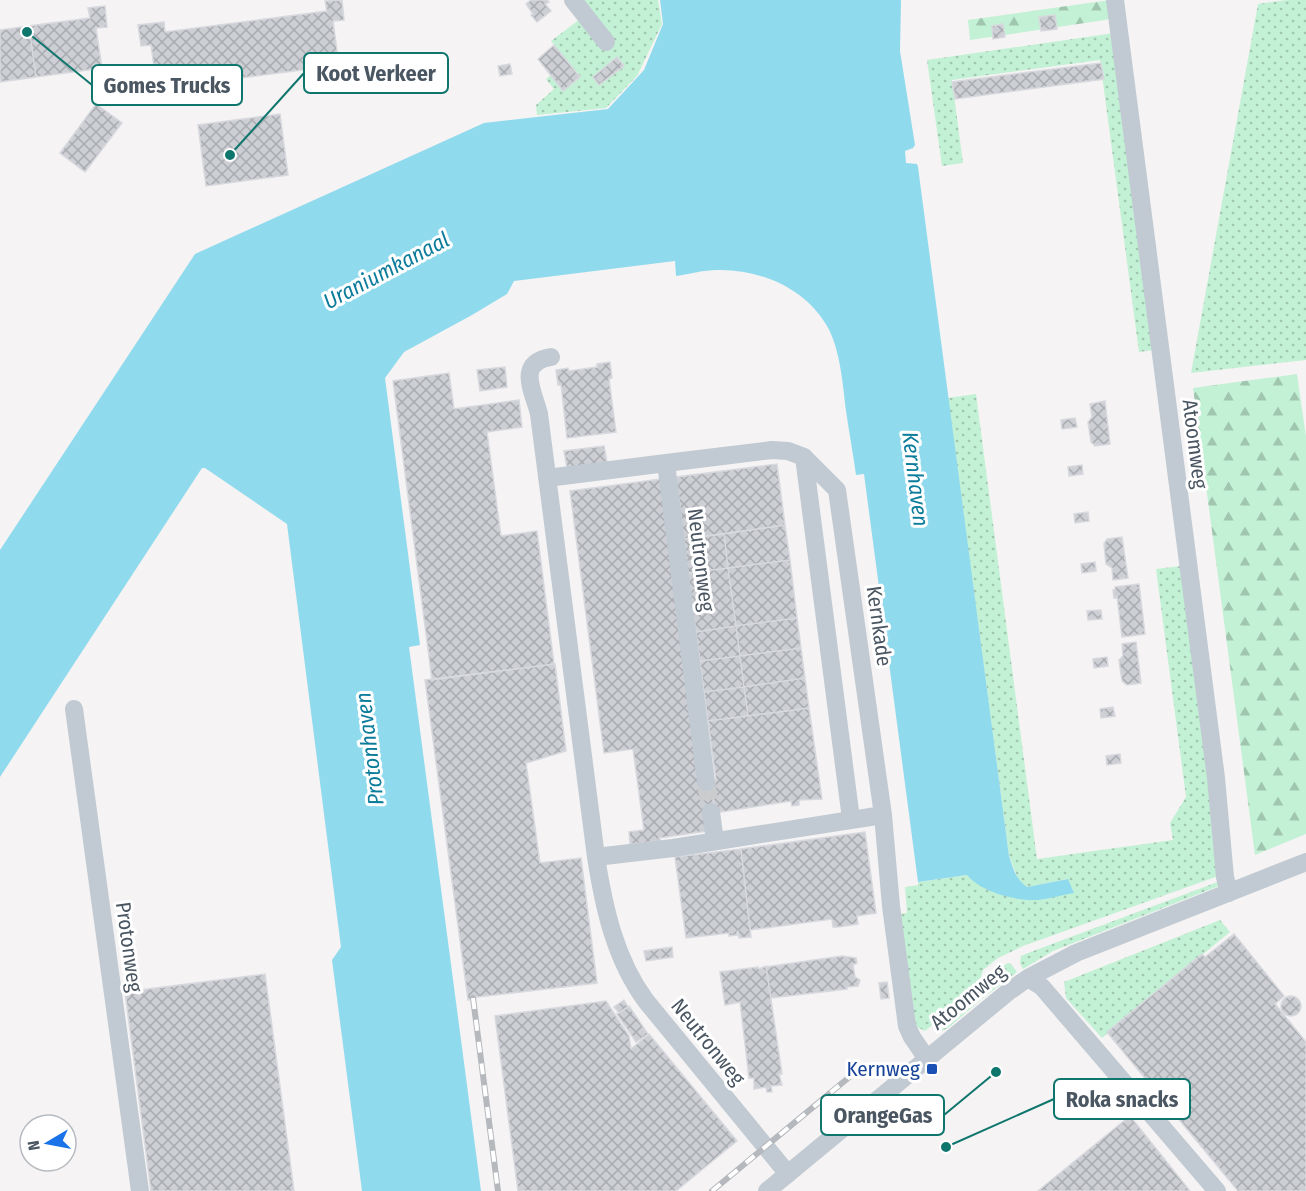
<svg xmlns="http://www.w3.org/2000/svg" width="1306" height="1191" viewBox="0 0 1306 1191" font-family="'Fira Sans Condensed',sans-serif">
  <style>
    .grass { fill: url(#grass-dots) }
    .forest { fill: url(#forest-firs) }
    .water { fill: #90daee }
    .building { fill: url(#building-cross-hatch); stroke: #d7d9de; stroke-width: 1.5 }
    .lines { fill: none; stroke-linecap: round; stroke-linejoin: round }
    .minor-tunnel { stroke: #caccce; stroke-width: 18; stroke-dasharray: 18 9; stroke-linecap: butt }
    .minor { stroke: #c1cad2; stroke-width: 18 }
    .rail-casing { stroke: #b5b8bd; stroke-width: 6 }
    .rail { stroke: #fff; stroke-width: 4; stroke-dasharray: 11; stroke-linecap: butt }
    .transit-dot { fill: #1a4fb4; stroke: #fff; stroke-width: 2 }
    .labels { text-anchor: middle; stroke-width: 6; stroke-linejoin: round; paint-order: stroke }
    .street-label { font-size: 21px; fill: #4a5661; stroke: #fff }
    .transit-label { font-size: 21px; fill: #164399; stroke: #fff; text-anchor: end }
    .water-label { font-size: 22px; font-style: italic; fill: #0c7c9b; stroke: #fff }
    .leader { fill: none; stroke: #0f766e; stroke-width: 2 }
    .callout-dot { fill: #0f766e; stroke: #fff; stroke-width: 2 }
    .callout { fill: #fff; stroke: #0f766e; stroke-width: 2 }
    .callout-label { font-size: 22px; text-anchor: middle; font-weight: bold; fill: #4a5661 }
  </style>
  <defs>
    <pattern id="grass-dots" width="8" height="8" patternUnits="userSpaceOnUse" patternTransform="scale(1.5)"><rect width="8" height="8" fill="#c3f1d5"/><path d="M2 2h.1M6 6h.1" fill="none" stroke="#a0c6b0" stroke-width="1.8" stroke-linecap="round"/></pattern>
    <pattern id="forest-firs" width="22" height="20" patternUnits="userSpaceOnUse" patternTransform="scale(1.5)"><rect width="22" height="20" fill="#c3f1d5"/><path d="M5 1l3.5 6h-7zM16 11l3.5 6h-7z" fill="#a0c6b0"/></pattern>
    <pattern id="building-cross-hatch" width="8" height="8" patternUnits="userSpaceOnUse" patternTransform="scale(1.5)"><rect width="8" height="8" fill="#cdcfd5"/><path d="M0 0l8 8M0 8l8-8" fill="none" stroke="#a8abb0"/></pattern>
  </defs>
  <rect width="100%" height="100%" fill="#f5f3f3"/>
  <path class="grass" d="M578 0H658L662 24 637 76 606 108 537 115 536 105 554 89 546 79 568 62 551 41 588 13Z
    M1287 0H1306V360L1191 373 1258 4Z
    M1114 33 1154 350 1139 352 1100 60 952 80 963 163 942 166 927 60Z
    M976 394 1037 859 1173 840 1170 823 1186 797 1156 569 1181 566 1221 875 1023 946 998 958 983 970 977 989 925 1031 917 1027 913 1021 899 914 907 913 905 887 918 885V882L968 875 979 884 1018 898 1068 879 1027 887 1019 881 1009 856 948 398Z
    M1223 880 1224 884 1053 951 1023 969 1020 963 1021 956 1028 953Z
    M1220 920 1230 932 1102 1038 1066 998 1064 982Z
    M1008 963 1011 964 1017 972 983 998 948 1028 937 1033 983 997 989 975Z"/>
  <path class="forest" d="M1110 0 1112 18 1105 20 970 40 968 20Z
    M1297 374 1306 437V834L1255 855 1193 388Z"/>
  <path class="water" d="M660 0H901L900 51 915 145 913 148 905 151 906 163 917 164 918 167 1009 856C1013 868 1016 880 1027 887L1068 879 1074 893C1062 895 1049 899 1037 900 1016 901 981 892 967 875L918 882 864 474 856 475C853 453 849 432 846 411 843 385 840 348 827 326 805 288 760 269 717 270 704 270 690 274 676 276L675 261 514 281 507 294 472 315 404 352 385 378 420 645 409 647 481 1191H362L332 960 341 947 287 524 205 468H202L0 777V550L195 254 484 123 608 109 644 70 663 24Z"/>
  <path class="building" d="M342 0 344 20 333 21 339 65 179 86 180 94 158 97 151 45 141 46 138 25 164 22 165 32 327 11 325 1Z
    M531 0H547L549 2 545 4 551 11 537 22 531 15 533 14 526 4Z
    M105 6 107 27 96 28 102 68 36 77 29 26 90 18 88 8Z
    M1055 15 1057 29 1041 31 1039 17Z
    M1003 24 1005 37 993 39 992 26Z
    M29 26 36 77 0 82V30Z
    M554 45 580 77 563 91 538 59Z
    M617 57 624 66 599 85 593 77Z
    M1101 63 1104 79 955 99 952 82Z
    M510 64 512 74 500 76 498 66Z
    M96 104 122 123 85 172 60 153Z
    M280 114 288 175 206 186 198 125Z
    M610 362 612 378 609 379 616 432 567 438 561 385H558L556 370 568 368 569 371 597 367V364Z
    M505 367 507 387 480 391 477 370Z
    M449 373 454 409 519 400 522 427 487 432 501 536 537 531 554 664 432 680 393 381Z
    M1105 401 1110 444 1095 446 1091 442 1088 422 1092 417 1090 404Z
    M1075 418 1077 427 1062 429 1061 420Z
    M604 446 607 462 567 468 564 451Z
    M777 464 785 525 684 539 676 477Z
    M1082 465 1083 474 1069 476 1068 467Z
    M661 479 715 812 707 831 659 838 661 841 630 844 629 832 644 830 633 749 604 753 570 491Z
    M1088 512 1089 521 1075 523 1074 514Z
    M785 525 790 560 728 568 724 534Z
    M724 534 728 568 688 573 684 539Z
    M1122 537 1128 578 1113 580 1112 568 1106 564 1104 544 1107 539Z
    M790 560 797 618 736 626 728 568Z
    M1095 562 1096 571 1082 573 1081 564Z
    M728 568 736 626 696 632 688 573Z
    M1139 584 1145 634 1122 637 1117 597 1114 598 1113 590H1115V587Z
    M1101 610 1102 619 1088 620 1087 611Z
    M797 618 801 648 740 656 736 626Z
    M736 626 740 656 700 661 696 632Z
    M1136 642 1141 683 1127 685 1122 681 1119 660 1123 656 1122 644Z
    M801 648 805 678 744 687 740 656Z
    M740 656 744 687 704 692 700 661Z
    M1107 657 1108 666 1094 668 1093 659Z
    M555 664 566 751 526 763 540 863 581 858 597 983 477 997 468 1000 425 680Z
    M805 678 809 708 748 716 744 687Z
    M744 687 748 716 708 721 704 692Z
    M1113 707 1115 716 1101 718 1100 709Z
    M809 708 822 799 799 800V805L792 806 791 801 715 813 711 781 716 780 708 721Z
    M1120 754 1121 763 1107 765 1106 756Z
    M865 832 876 913 857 916 858 924 838 927H833L832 919 750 930 741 849Z
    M741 849 751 937 739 938 738 931 737 932V935L729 936V933L686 938 675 857Z
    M1234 934 1284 996 1275 1004 1306 1042V1191H1238L1107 1032 1202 954 1205 957Z
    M672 947 673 957 646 961 644 951Z
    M842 956 856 958 857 963 853 965 855 977 860 980 858 986 847 987V989L771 998 766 967Z
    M766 966 782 1074H779L782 1085 771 1086 772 1092H767L766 1087 754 1089V1078H749L740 1002 725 1005 720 972 758 967 759 969Z
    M265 974 294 1191H151L125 992Z
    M887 982 889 998 881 999 879 983Z
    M1281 1006a10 10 0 1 1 20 0a10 10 0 1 1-20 0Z
    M624 1000 628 1007 619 1013 614 1007Z
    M606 1001 629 1036 631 1049 649 1034 737 1141 676 1191H518L495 1016Z
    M629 1006 648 1034 636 1042 617 1014Z
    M1130 1116 1190 1191H1038Z"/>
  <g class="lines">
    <path class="minor-tunnel" d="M706 782 711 812"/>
    <path class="minor" d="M573 0 606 42
      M1115 0 1216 778 1225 877 1229 893
      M551 357C516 363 533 390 539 414L596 857C604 908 615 959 646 1001L788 1174
      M804 457 837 490 883 815 891 906 907 1026 912 1037 927 1059
      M666 463 772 450 788 451 804 457 851 819
      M547 478 666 463 706 782
      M74 709 140 1191
      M711 812 715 841
      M596 857 673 848 883 815
      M1028 978 1042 987 1217 1191
      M767 1191 1008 992 1028 978 1076 953 1306 862"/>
    <g class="rail-casing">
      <path id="rail" d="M473 998 498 1191
        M712 1191 859 1069"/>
    </g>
    <use href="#rail" class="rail"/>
  </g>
  <rect class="transit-dot" x="926" y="1063" width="12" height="12" rx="3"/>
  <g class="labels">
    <g class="street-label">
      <text transform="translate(1195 444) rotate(83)" y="7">Atoomweg</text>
      <text transform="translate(701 560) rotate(83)" y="7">Neutronweg</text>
      <text transform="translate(879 626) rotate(82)" y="7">Kernkade</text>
      <text transform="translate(129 947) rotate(82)" y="7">Protonweg</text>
      <text transform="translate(968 997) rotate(-39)" y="7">Atoomweg</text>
      <text transform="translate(708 1042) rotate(51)" y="7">Neutronweg</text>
    </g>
    <g class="transit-label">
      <text x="920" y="1076">Kernweg</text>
    </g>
    <g class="water-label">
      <text transform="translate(386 270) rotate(-28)" y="8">Uraniumkanaal</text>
      <text transform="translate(916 479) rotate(83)" y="8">Kernhaven</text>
      <text transform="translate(369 749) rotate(-97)" y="8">Protonhaven</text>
    </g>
  </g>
  <path class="leader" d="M230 155L304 73M27 32L92 85M946 1147L1054 1099M996 1072L944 1115"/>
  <g class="callout-dot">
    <circle cx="230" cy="155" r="6"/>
    <circle cx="27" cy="32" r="6"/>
    <circle cx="946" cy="1147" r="6"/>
    <circle cx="996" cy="1072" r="6"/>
  </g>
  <g class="callout">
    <rect x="304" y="53" width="144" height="40" rx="6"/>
    <rect x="92" y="65" width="150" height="40" rx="6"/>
    <rect x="1054" y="1079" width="136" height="40" rx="6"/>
    <rect x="821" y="1095" width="123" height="40" rx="6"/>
  </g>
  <g class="callout-label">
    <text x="376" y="81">Koot Verkeer</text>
    <text x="167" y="93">Gomes Trucks</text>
    <text x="1122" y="1107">Roka snacks</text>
    <text x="883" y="1123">OrangeGas</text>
  </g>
  <g transform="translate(48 1143) rotate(260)"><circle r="28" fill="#ffffff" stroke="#b7bbc0" stroke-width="1.5"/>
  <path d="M0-4.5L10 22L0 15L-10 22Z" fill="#1a73e8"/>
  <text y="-9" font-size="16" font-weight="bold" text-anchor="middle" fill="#4a5661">N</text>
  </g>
</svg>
